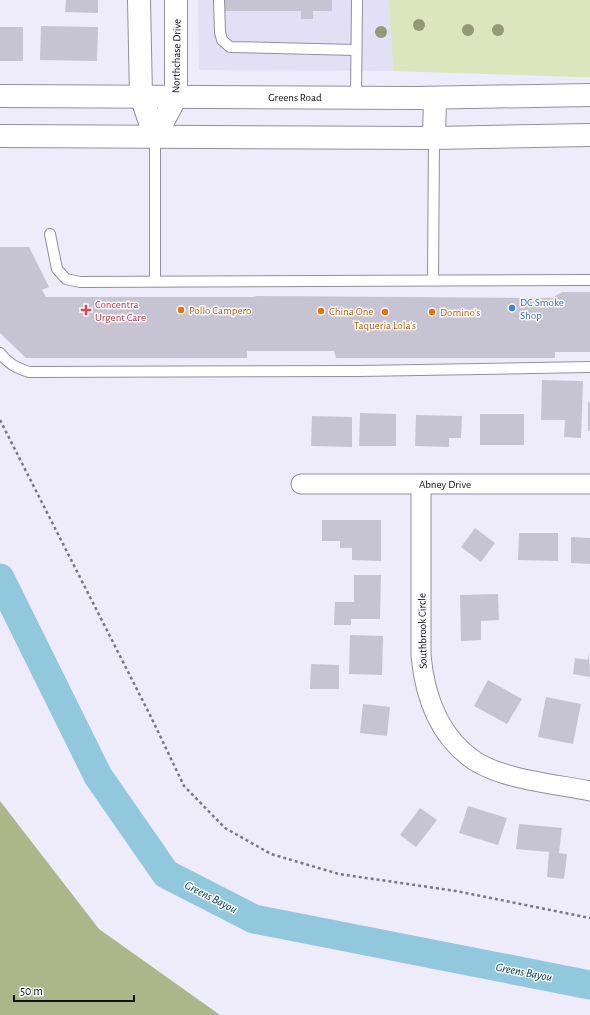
<svg xmlns="http://www.w3.org/2000/svg" width="590" height="1015" viewBox="0 0 590 1015" font-family="'Alegreya Sans',sans-serif">
  <style>
    .built { fill: #e3e0f6 }
    .green { fill: #dce5bb }
    .forest { fill: #acb688 }
    .lines { fill: none; stroke-linecap: round; stroke-linejoin: round }
    .river { stroke: #92c8de; stroke-width: 29 }
    .building { fill: #c6c4d3 }
    .service-casing { stroke: #918f9d; stroke-width: 12 }
    .minor-casing { stroke: #918f9d; stroke-width: 21 }
    .tertiary-casing { stroke: #918f9d; stroke-width: 24 }
    .secondary-casing { stroke: #918f9d; stroke-width: 24 }
    .path { stroke: #797781; stroke-width: 2.5; stroke-dasharray: 3 3; stroke-linecap: butt }
    .service { stroke: #fff; stroke-width: 10 }
    .minor { stroke: #fff; stroke-width: 19 }
    .tertiary { stroke: #fff; stroke-width: 22 }
    .secondary { stroke: #fff; stroke-width: 22 }
    .tree { fill: #949875 }
    .shop-dot { fill: #3f7fe0; stroke: #fbfbfe; stroke-width: 1.5 }
    .health-dot { fill: #e0444e; stroke: #fbfbfe; stroke-width: 1.5 }
    .food-dot { fill: #e8710a; stroke: #fbfbfe; stroke-width: 1.5 }
    .labels { text-anchor: middle; stroke-width: 3; stroke-linejoin: round; paint-order: stroke }
    .street-label { font-size: 11px; fill: #111015; stroke: #fbfbfe }
    .shop-label { font-size: 11px; fill: #366cbe; stroke: #fbfbfe; text-anchor: start }
    .health-label { font-size: 11px; fill: #be3a42; stroke: #fbfbfe; text-anchor: start }
    .food-label { font-size: 11px; fill: #c56008; stroke: #fbfbfe; text-anchor: start }
    .water-label { font-size: 12px; font-style: italic; fill: #003343; stroke: #fbfbfe }
  </style>
  <rect width="100%" height="100%" fill="#eeecfb"/>
  <path class="built" d="M198 0H389L393 71 199 70Z"/>
  <path class="green" d="M389 0H590V77H577L393 71Z"/>
  <path class="forest" d="M0 801 99 929 220 1015H0Z"/>
  <g class="lines">
    <path class="river" d="M0 578 98 776 166 874 254 919 590 985"/>
  </g>
  <path class="building" d="M66 0H98V13L65 12Z
    M225 0H332V11H313V19H301V11H225Z
    M41 26 98 27 97 61 40 60Z
    M0 27H23V61H0Z
    M0 247H29L49 287 42 290 46 297H253L257 296 552 298 562 292H590V352H555V358H336L334 351H247V358H26L0 333Z
    M542 380 583 381 581 438 564 437 565 420H541Z
    M588 402H590V431H588Z
    M360 413 396 414V446H359Z
    M480 414H524V445H480Z
    M416 415 462 416 461 438H449V447L415 446Z
    M312 416 352 417V447L311 446Z
    M322 520H381V561L352 560V548H340V541H322Z
    M475 528 495 543 481 562 461 547Z
    M519 533H558V561L518 560Z
    M571 537 590 538V564L571 563Z
    M354 575H381L380 619H351V625H334L335 602H354Z
    M498 594 499 620 481 621V640L461 641 460 595Z
    M350 635 383 636 382 675 349 674Z
    M589 652 590 677 573 674 575 658 588 660Z
    M311 664 339 665V689H310Z
    M488 680 522 699 507 724 474 706Z
    M546 697 581 704 573 744 538 737Z
    M363 704 390 707 387 736 360 733Z
    M468 806 507 818 498 845 459 833Z
    M420 808 437 820 416 847 400 835Z
    M519 824 562 828 559 853 567 854 564 879 547 877 549 852 516 849Z"/>
  <g class="lines">
    <g class="service-casing">
      <path id="service" d="M219 0 220 32 222 40 230 47 356 50
        M356 98 357 0
        M155 137V282
        M50 234 57 269 66 279 80 282 590 280
        M433 280 434 138
        M0 353C8 364 17 368 29 372L359 371 590 367"/>
    </g>
    <g class="minor-casing">
      <path id="minor" d="M301 484H590
        M421 484V656C425 697 439 737 475 761 505 780 556 784 590 791"/>
    </g>
    <g class="tertiary-casing">
      <path id="tertiary" d="M139 0 141 96 155 137
        M155 137 176 97V0"/>
    </g>
    <g class="secondary-casing">
      <path id="secondary" d="M0 96 415 98 590 95
        M0 136 434 138 590 135
        M434 138 435 98"/>
    </g>
    <path class="path" d="M0 420 151 717 184 786 225 828 271 854 339 874 456 891 590 918"/>
    <use href="#service" class="service"/>
    <use href="#minor" class="minor"/>
    <use href="#tertiary" class="tertiary"/>
    <use href="#secondary" class="secondary"/>
  </g>
  <g class="tree">
    <circle cx="419" cy="25" r="6"/>
    <circle cx="468" cy="30" r="6"/>
    <circle cx="498" cy="30" r="6"/>
    <circle cx="381" cy="32" r="6"/>
  </g>
  <circle class="shop-dot" cx="512" cy="308" r="4"/>
  <path class="health-dot" d="M84 304h4v4h4v4h-4v4h-4v-4h-4v-4h4z"/>
  <g class="food-dot">
    <circle cx="181" cy="310" r="4"/>
    <circle cx="321" cy="311" r="4"/>
    <circle cx="385" cy="312" r="4"/>
    <circle cx="432" cy="312" r="4"/>
  </g>
  <g class="labels">
    <g class="street-label">
      <text transform="translate(176 56) rotate(-89)" y="4">Northchase Drive</text>
      <text x="295" y="101">Greens Road</text>
      <text x="445" y="488">Abney Drive</text>
      <text transform="translate(422 631) rotate(-91)" y="4">Southbrook Circle</text>
    </g>
    <g class="shop-label">
      <text x="520" y="306">DC Smoke<tspan x="520" dy="13">Shop</tspan></text>
    </g>
    <g class="health-label">
      <text x="95" y="308">Concentra<tspan x="95" dy="13">Urgent Care</tspan></text>
    </g>
    <g class="food-label">
      <text x="189" y="314">Pollo Campero</text>
      <text x="329" y="315">China One</text>
      <text x="440" y="316">Domino's</text>
      <text x="385" y="329" text-anchor="middle">Taqueria Lola's</text>
    </g>
    <g class="water-label">
      <text transform="translate(211 897) rotate(27)" y="4">Greens Bayou</text>
      <text transform="translate(524 972) rotate(11)" y="4">Greens Bayou</text>
    </g>
  </g>
  <path d="M14 995v6h120v-6" fill="none" stroke="#111015" stroke-width="2"/>
  <text x="20" y="995" font-size="12" fill="#111015" stroke="#fbfbfe" stroke-width="3" paint-order="stroke">50 m</text>
</svg>
